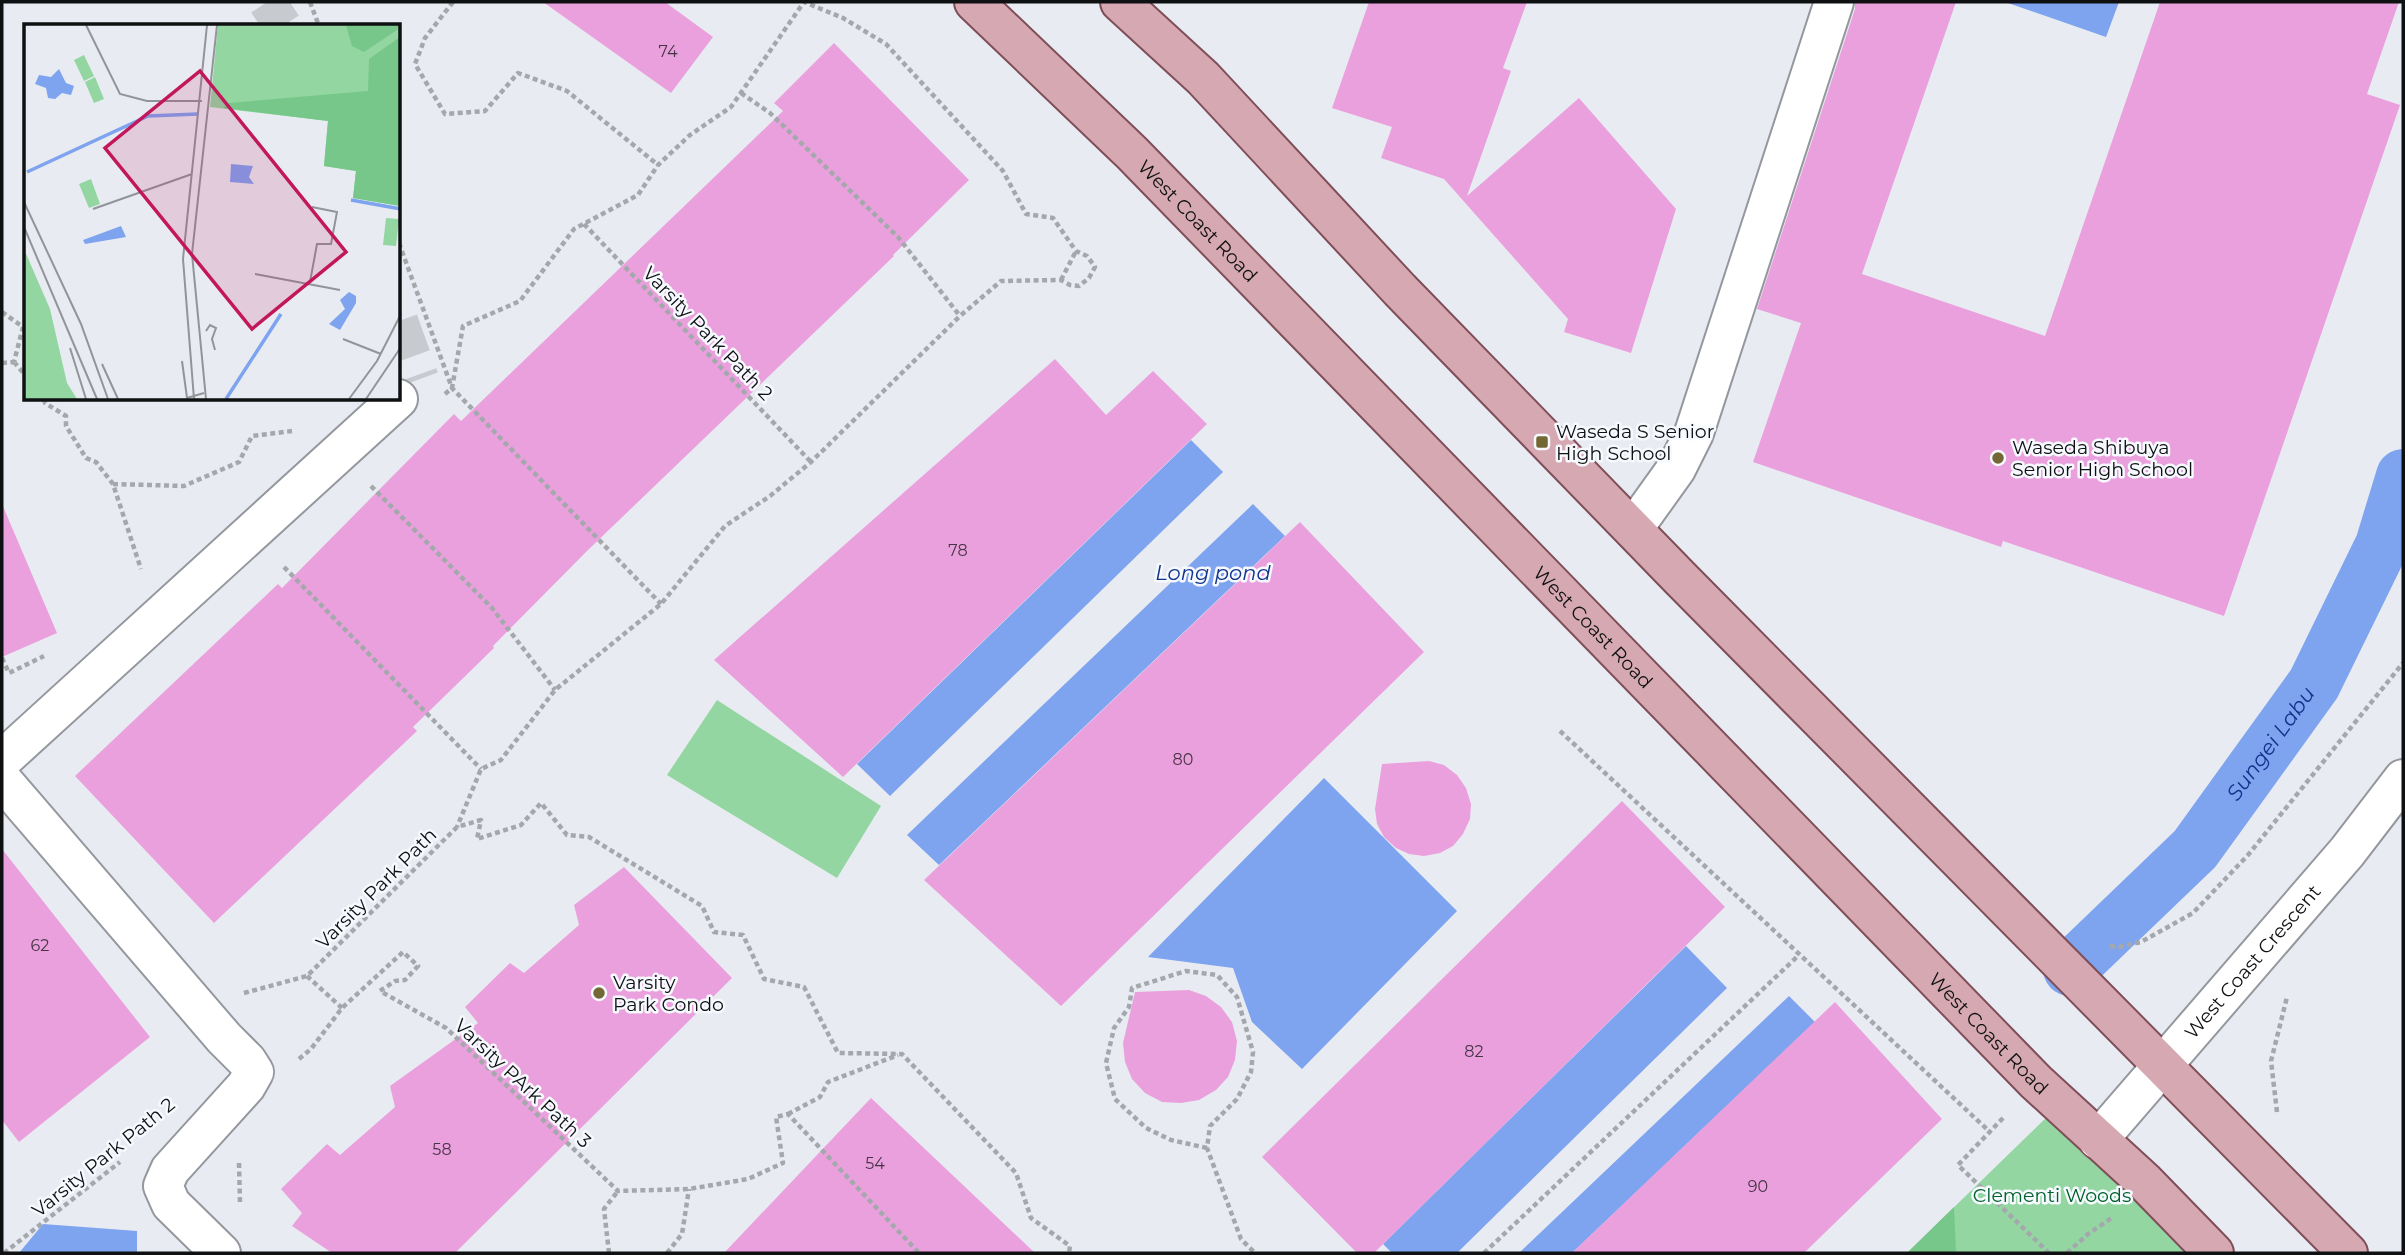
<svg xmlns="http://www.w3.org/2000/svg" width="2405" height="1255" viewBox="0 0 2405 1255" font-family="Montserrat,sans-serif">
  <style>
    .green { fill: #93d6a1 }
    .forest { fill: #76c789 }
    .water { fill: #7ea3ef }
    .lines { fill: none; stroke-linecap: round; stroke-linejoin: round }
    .canal { stroke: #7ea3ef; stroke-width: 54 }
    .building { fill: #eba0de }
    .minor-tunnel { stroke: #c7cbd0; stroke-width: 38; stroke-dasharray: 38 19; stroke-linecap: butt }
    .minor-casing { stroke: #94989e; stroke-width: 42 }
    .major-casing { stroke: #7f4e59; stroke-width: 42 }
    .path { stroke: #a4a8ac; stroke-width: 4.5; stroke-dasharray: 5 3.5; stroke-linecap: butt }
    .minor { stroke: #fff; stroke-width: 38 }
    .major { stroke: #d6a9b2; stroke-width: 38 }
    .poi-dot { fill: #736835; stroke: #f6f9fe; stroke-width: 2.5 }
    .labels { text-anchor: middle; stroke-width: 5; stroke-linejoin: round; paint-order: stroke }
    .number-label { font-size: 16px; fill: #463445 }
    .street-label { font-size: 19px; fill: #0f1012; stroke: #f6f9fe }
    .poi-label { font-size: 19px; fill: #0f1012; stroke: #f6f9fe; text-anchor: start }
    .park-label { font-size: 19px; fill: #00612a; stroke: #f6f9fe }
    .water-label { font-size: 21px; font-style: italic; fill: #12348a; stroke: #f6f9fe }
    .inset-river { fill: none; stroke: #7ea3ef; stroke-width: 3.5 }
    .inset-road { fill: none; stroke: #919498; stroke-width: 2 }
    .view { fill: #c2185b; fill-opacity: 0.15; stroke: #c2185b; stroke-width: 3.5 }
    .inset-edge { fill: none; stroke: #0f1012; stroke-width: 3.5 }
  </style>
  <rect width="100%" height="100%" fill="#e8ecf2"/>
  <path class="green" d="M717 700 881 806 837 878 667 775Z
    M2052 1112 2195 1253H1907Z"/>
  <path class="forest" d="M1954 1207 1956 1253H1907Z"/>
  <path class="water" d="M2005 2H2119L2106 37Z
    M1191 440 1223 472 890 796 857 764Z
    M1253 504 1285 536 939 865 907 835Z
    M1324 778 1457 911 1302 1069 1252 1022 1233 968 1148 957Z
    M1686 946 1727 988 1457 1253H1392L1383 1244Z
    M1789 996 1815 1022 1572 1253H1519Z
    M43 1224 137 1231V1253H19Z"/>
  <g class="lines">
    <path class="canal" id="s1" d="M2070 969 2195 849 2314 684 2382 545 2403 476"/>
  </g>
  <path class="building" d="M543 2H665L713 37 671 93Z
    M1369 2H1527L1503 68 1511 71 1467 196 1579 98 1676 209 1631 353 1564 332 1568 319 1444 179 1381 158 1392 127 1332 108Z
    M1855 2H1956L1862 274 2045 336 2160 2H2399L2367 94 2400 105 2224 616 2003 541 2001 547 1753 462 1801 323 1757 309 1855 9Z
    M834 43 969 180 893 255 894 256 588 550 493 646 494 648 413 727 417 731 214 923 75 776 278 584 282 588 454 414 461 421 783 111 774 103Z
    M1055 359 1106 415 1153 371 1207 424 843 777 714 660Z
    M2 504 57 633 2 657Z
    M1300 522 1424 652 1061 1006 924 880Z
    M1429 761 1444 765 1457 775 1466 788 1471 804 1470 819 1463 834 1453 846 1440 853 1424 856 1409 854 1396 848 1384 837 1377 824 1375 809 1382 764Z
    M1622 801 1725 907 1374 1253H1357L1262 1157Z
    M2 849 150 1037 19 1142 2 1120Z
    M624 867 732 978 455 1253H332L292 1226 302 1213 281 1189 327 1144 340 1155 395 1107 390 1086 478 1023 465 1007 510 963 524 973 579 925 574 905Z
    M1189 990 1206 996 1221 1007 1232 1022 1237 1041 1235 1060 1228 1077 1216 1090 1199 1100 1181 1103 1162 1102 1145 1093 1132 1079 1125 1062 1123 1043 1135 992Z
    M1835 1002 1942 1119 1804 1253H1572Z
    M871 1098 1035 1253H724Z"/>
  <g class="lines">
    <path class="minor-tunnel" d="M267 2 283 26
      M399 321 420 379"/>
    <g class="minor-casing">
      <g id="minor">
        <path d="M1633 529 1676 469 1694 433 1834 2"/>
        <path d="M2 760 398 399"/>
        <path d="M2 780 224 1038 247 1061 254 1072 246 1086 170 1170 163 1186 171 1204 221 1253"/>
        <path id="s2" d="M2098 1140 2347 852 2403 779"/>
      </g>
    </g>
    <g class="major-casing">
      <g id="major">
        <path id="s3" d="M974 2 1132 153 2036 1082 2144 1181 2214 1253"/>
        <path d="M1120 2 1203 78 1400 290 1680 578 2348 1253"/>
      </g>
    </g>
    <path class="path" d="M310 2 319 26
      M453 2 425 38 415 64 445 114 485 111 518 73 567 91 658 165
      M741 93 770 113 898 237 960 316
      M584 224 811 462
      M399 243 452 388 661 604
      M1061 280 1076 251
      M2 312 23 327 14 362
      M14 362 26 376
      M2 363 14 362
      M445 394 452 388 463 326 520 301 574 229 638 195 658 165 690 135 731 107 804 2 843 18 886 44 1003 171 1026 214 1053 218 1076 251 1087 256 1095 267 1089 278 1079 286 1070 285 1061 280 1001 281 960 316 811 462 770 496 725 526 661 604 555 690 501 760 481 769 457 827
      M44 399 45 403 66 416V426L86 458 96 462 113 484 141 569
      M113 484 184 486 239 462 252 436 292 431
      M371 486 492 608 555 690
      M284 567 481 769
      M2 658 9 673 44 656
      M1560 731 1990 1132
      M2110 946 2119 947 2141 942 2193 913 2248 855 2403 663
      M307 976 342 1008
      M244 993 307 976 457 827 481 820 477 839 521 825 541 803 567 835 589 837 702 906 714 932 743 935 764 979 804 987 838 1053 902 1054 1016 1173 1031 1218 1070 1246 1069 1253
      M299 1059 311 1049 342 1008 403 952 418 966 405 980 395 981 380 991 446 1028 618 1191 689 1189 748 1179 783 1163 776 1117 788 1114 919 1253
      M2277 1112 2271 1061 2287 997
      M788 1114 820 1097 828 1082 898 1055
      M2003 1118 1958 1165 2049 1253
      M1207 1148 1171 1140 1146 1128 1115 1099 1106 1063 1114 1028 1129 1007 1132 988 1186 971 1217 975 1237 997 1253 1052 1251 1072 1237 1099 1210 1126 1207 1148 1241 1239 1255 1253
      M239 1163 240 1203
      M4 1253 120 1162
      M609 1253 604 1209 618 1191
      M667 1253 682 1234 689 1189
      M1484 1253 1799 955
      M2067 1253 2088 1234 2113 1217"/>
    <use href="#minor" class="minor"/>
    <use href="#major" class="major"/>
  </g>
  <g class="poi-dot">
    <rect x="1535" y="435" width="14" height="14" rx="3.5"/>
    <circle cx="1998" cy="458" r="7"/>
    <circle cx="599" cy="993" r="7"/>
  </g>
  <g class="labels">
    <g class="number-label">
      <text x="668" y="57">74</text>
      <text x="958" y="556">78</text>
      <text x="1183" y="765">80</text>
      <text x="40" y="951">62</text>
      <text x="1474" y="1057">82</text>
      <text x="442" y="1155">58</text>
      <text x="875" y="1169">54</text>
      <text x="1758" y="1192">90</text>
    </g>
    <g class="street-label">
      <text dy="7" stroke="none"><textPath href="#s3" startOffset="313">West Coast Road</textPath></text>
      <text transform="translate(708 333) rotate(46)" y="7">Varsity Park Path 2</text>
      <text dy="7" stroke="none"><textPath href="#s3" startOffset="880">West Coast Road</textPath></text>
      <text transform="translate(376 888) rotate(-45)" y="7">Varsity Park Path</text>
      <text dy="7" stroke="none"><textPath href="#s2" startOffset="236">West Coast Crescent</textPath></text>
      <text dy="7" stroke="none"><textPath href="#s3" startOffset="1447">West Coast Road</textPath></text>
      <text transform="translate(523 1083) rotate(43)" y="7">Varsity PArk Path 3</text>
      <text transform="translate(103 1157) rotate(-39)" y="7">Varsity Park Path 2</text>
    </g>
    <g class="poi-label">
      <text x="1556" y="438">Waseda S Senior<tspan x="1556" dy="22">High School</tspan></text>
      <text x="2012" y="454">Waseda Shibuya<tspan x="2012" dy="22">Senior High School</tspan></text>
      <text x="613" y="989">Varsity<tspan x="613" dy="22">Park Condo</tspan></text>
    </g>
    <g class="park-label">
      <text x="2052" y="1202">Clementi Woods</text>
    </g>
    <g class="water-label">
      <text x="1213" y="580">Long pond</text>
      <text dy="7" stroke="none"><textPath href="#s1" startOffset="303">Sungei Labu</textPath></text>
    </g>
  </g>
  <g transform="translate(24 24)">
    <rect width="376" height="376" fill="#e8ecf2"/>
    <path d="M194 1H376V182L329 174 332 147 300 142 304 97 186 83ZM60 31 70 52 60 57 50 36ZM71 53 80 75 70 79 61 58ZM67 155 76 180 65 184 55 160ZM362 194 375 195 372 222 359 221ZM0 225 26 285 43 359 53 375H0Z" fill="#93d6a1"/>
    <path d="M322 1H376V4L340 28 328 22ZM376 13V182L329 174 332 147 300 142 304 97 199 84 205 79 344 67 345 35Z" fill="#76c789"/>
    <path d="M35 45 42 59 50 62 47 71 38 69 31 75 24 74 22 64 11 60 15 51 27 53ZM207 140 229 142 225 153 230 160 206 158ZM97 202 102 213 61 220 59 216ZM325 268 332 272V279L316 306 305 300 321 285 316 276Z" fill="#7ea3ef"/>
    <path class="inset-river" d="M3 148 124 92 174 90M327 176 377 185M202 375 257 290"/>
    <path class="inset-road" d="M62 1 96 70 123 77H178M0 178 57 300 84 375M69 185 168 150M0 203 73 375M231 250 316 266M286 258 293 220H307L313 188 288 183M182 307 186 301 192 304 188 315 191 326M319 315 357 330M46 324 62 375M158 337 163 374 180 369M78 340 94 375M170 375 159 235 183 1M182 375 168 230 193 1M325 375 353 337 377 290M342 375 377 323"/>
    <path class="view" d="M176 47 322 228 228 305 81 124Z"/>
    <rect width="376" height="376" class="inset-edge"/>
  </g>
  <rect width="2405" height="1255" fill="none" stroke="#0f1012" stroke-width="7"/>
</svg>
